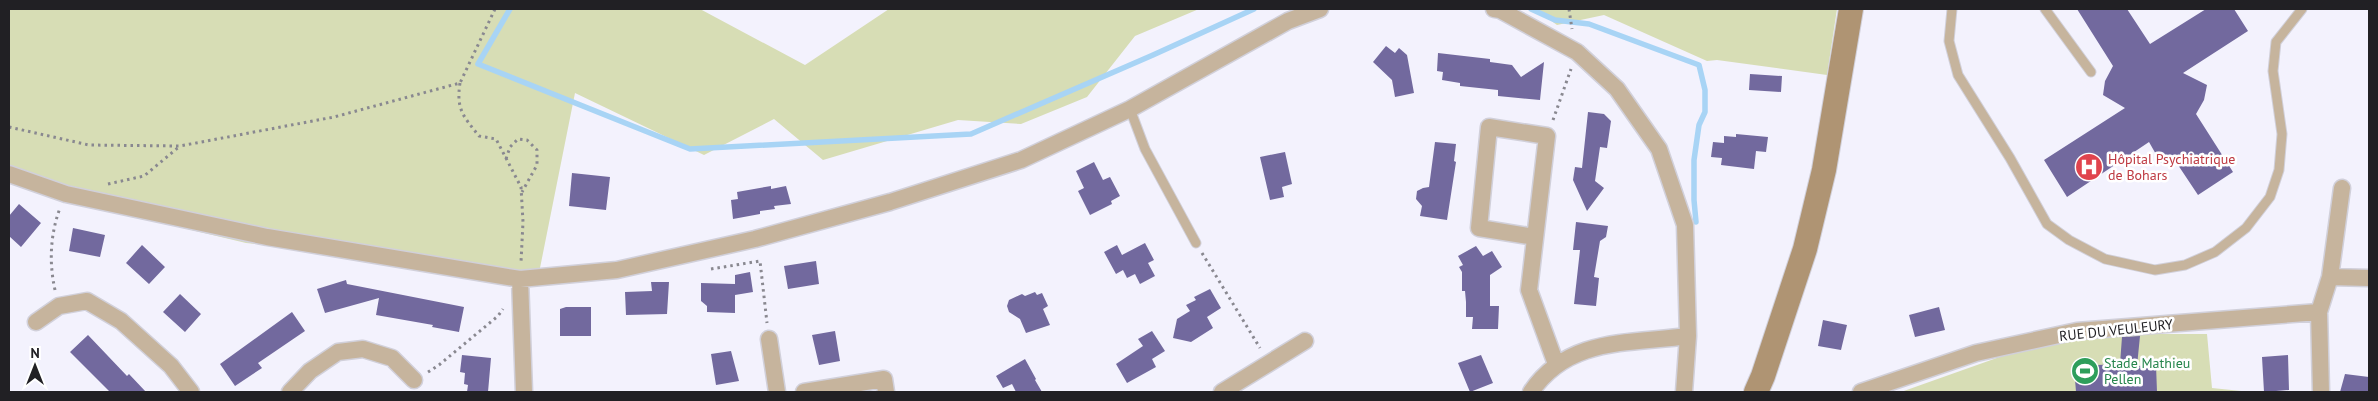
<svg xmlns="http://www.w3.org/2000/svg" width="2378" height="401" viewBox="0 0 2378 401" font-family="'PT Sans',sans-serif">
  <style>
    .green { fill: #d7ddb5 }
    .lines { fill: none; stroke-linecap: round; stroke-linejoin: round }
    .stream { stroke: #a8d4f5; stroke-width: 5.5 }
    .building { fill: #72699e }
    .lane-casing { stroke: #d1d0da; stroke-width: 11 }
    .street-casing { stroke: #d1d0da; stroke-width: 19 }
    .secondary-casing { stroke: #d1d0da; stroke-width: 26 }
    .path { stroke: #898890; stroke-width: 3; stroke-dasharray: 2.5 4; stroke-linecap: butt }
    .lane { stroke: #c6b49d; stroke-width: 9 }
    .street { stroke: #c6b49d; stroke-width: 16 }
    .secondary { stroke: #af9473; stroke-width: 24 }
    .labels { text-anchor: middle; stroke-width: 5; stroke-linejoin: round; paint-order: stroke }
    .health-label { font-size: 14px; fill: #be3a42; stroke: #fff; text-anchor: start }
    .street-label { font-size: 14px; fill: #212024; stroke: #fff }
    .leisure-label { font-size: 14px; fill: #27864d; stroke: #fff; text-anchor: start }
  </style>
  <rect width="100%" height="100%" fill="#f3f2fd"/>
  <path class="green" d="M9 9H700L805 65 889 9H1199L1135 36 1087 97 1021 124 958 120 823 160 774 119 704 155 575 93 539 273 246 243 74 202 9 179Z
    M1535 9H1837L1827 75 1717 60 1707 61 1604 15 1557 25Z
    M2140 334H2207L2212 388 2251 392H1901L2008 354 2105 335Z"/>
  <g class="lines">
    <path class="stream" d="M510 9 478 64 690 149 971 134 1153 55 1254 9
      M1531 9 1555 20 1589 24 1699 65 1705 90V112L1699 125 1694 160V200L1696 222"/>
  </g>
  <path class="building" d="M2077 9H2127L2150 44 2206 9H2234L2248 31 2183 73 2207 85 2204 100 2196 114 2233 172 2198 195 2172 156 2161 163 2149 142 2067 197 2044 160 2125 108 2103 95 2105 81 2113 66Z
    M1386 46 1395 53 1399 48 1407 55 1414 93 1395 97 1392 80 1373 62Z
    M1438 53 1490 59V62L1512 65 1521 77 1544 62 1540 100 1498 96V90L1460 86V83L1442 80 1443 72 1437 71Z
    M1750 74 1782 76 1781 92 1749 90Z
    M1588 112 1604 114 1611 121 1607 148 1600 147 1595 181 1604 188 1587 211 1573 180 1575 167 1582 168Z
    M1736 134 1768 137 1766 152 1756 151 1754 169 1721 165 1722 158 1711 157 1713 142 1724 143V136L1736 137Z
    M1435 142 1456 144 1454 161 1456 162 1447 220 1420 216 1422 206 1416 199 1417 191 1423 188 1429 187Z
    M1285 152 1292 184 1282 187 1284 197 1270 200 1260 157Z
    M1094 162 1103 180 1110 177 1120 196 1111 201 1112 204 1090 215 1078 191 1084 188 1076 171Z
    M572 173 610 177 606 210 569 206Z
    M771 186V189L786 186 791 204 774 206 775 209 760 211V214L733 219 731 200 738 199 737 192Z
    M19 204 41 223 21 247 9 236V216Z
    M1576 222 1608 226 1606 237 1600 241 1594 277 1599 278 1596 306 1574 304 1580 250H1573Z
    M73 228 105 235 100 257 69 251Z
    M1145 243 1154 260 1148 263 1155 276 1140 284 1135 274 1127 278 1123 270 1116 274 1104 252 1117 245 1122 255Z
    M142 245 165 267 149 284 126 263Z
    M1476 246 1483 256 1492 251 1502 267 1490 275V306H1499L1498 329H1472L1473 317H1466V302L1465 291H1462V272L1459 267 1463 265 1458 256Z
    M816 261 819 284 788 289 784 266Z
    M750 272 753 292 735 295V313L707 312V306L701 301V283L735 284V293V275Z
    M346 280 347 284 464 307 459 332 432 327 433 325 376 315 379 298 325 313 317 289Z
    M651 282H669L667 314 626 315 625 292 652 291Z
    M1210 289 1221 308 1207 317 1213 328 1191 342 1173 338 1177 319 1190 311 1186 305 1196 300 1194 297Z
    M1035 292 1037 295 1042 293 1048 306 1043 309 1050 325 1026 333 1020 319 1009 312 1007 306 1009 300 1022 294 1025 296Z
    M180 294 201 314 185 332 163 312Z
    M566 307H591V336H560V309Z
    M1939 307 1945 330 1915 337 1909 315Z
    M292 312 305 331 258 363 262 368 235 386 220 364Z
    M1823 320 1847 325 1841 350 1818 346Z
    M835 331 840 361 819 365 812 335Z
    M1152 331 1165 351 1152 359 1156 367 1127 383 1116 364 1143 346 1138 339Z
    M88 335 127 376 129 374 146 392H110L70 352Z
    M2140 336 2137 366 2156 365 2157 392H2076L2074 366 2120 364 2122 337Z
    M731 351 739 381 716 385 711 354Z
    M462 355 491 358 488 392H467L468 385 464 384 465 373 460 372Z
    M1481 355 1493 383 1470 392 1458 363Z
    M2288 355 2289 390 2264 392 2262 357Z
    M1025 359 1036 379 1035 380 1042 392H1016L1012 384 1003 388 996 376Z
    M2345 374 2369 377V392H2340Z"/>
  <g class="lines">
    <g class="lane-casing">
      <path id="lane" d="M1952 9 1949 41 1958 75 2010 158 2047 224 2069 240 2105 259 2155 270 2185 265 2215 252 2246 228 2270 197 2279 170 2282 134 2273 71 2276 42 2302 9
        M2045 9 2091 72
        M1130 109 1145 149 1196 243"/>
    </g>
    <g class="street-casing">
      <path id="street" d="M1494 9 1500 10 1577 52 1617 89 1659 149 1685 225 1688 336 1684 392
        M9 174 66 194 267 237 520 279 617 270 755 239 890 202 1021 160 1130 109 1288 21 1320 9
        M1535 237 1479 228 1489 127 1547 136 1529 290 1556 364
        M2330 277 2342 188
        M520 279 524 392
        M36 322 59 306 87 301 121 321 171 366 191 392
        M769 339 777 392
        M290 392 310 371 338 352 363 349 392 358 414 380
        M804 392 884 379 886 392
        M1222 392 1305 341
        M1531 392C1568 337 1629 344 1688 336
        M1861 392 1976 353 2077 331 2319 312
        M2321 392 2319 312 2330 277 2369 278"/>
    </g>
    <g class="secondary-casing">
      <path id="secondary" d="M1756 392 1763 376 1805 249 1824 170 1851 9"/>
    </g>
    <path class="path" d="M1569 9 1572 29
      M460 83C456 109 463 116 479 136L496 139 521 187 523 222 521 262
      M1553 120 1571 69
      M9 127 89 145 180 146 334 117 460 83 495 9
      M506 159 510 147 518 139 527 140 537 150V165L522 192
      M108 184 144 176 180 146
      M1202 253 1260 348
      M711 269 760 261 767 323
      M55 290C49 263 50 235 60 208
      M428 372 439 365 498 316 503 309"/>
    <use href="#lane" class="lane"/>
    <use href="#street" class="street"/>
    <use href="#secondary" class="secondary"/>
  </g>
  <defs>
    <g id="hospital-disc" transform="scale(1.4375)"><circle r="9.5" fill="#e0444e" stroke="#fff"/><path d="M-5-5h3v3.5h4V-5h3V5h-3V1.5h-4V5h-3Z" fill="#fff"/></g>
    <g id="stadium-disc" transform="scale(1.4375)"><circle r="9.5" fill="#2e9e5b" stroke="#fff"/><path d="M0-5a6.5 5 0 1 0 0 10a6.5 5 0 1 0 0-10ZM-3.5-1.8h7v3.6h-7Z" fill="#fff"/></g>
  </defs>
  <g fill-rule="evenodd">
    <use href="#hospital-disc" x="2089" y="167"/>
    <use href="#stadium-disc" x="2085" y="371"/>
  </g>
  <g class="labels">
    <g class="health-label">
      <text x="2108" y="164">Hôpital Psychiatrique<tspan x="2108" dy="16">de Bohars</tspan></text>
    </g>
    <g class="street-label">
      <text transform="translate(2116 330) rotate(-6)" y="5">RUE DU VEULEURY</text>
    </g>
    <g class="leisure-label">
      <text x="2104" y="368">Stade Mathieu<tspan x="2104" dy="16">Pellen</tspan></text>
    </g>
  </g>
  <rect width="2378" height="401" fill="none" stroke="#212024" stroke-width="20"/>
  <g transform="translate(35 366)" stroke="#ffffff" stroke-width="4" paint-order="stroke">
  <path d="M0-4L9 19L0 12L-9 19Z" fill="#212024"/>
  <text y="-8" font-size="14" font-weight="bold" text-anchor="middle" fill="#212024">N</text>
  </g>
</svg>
